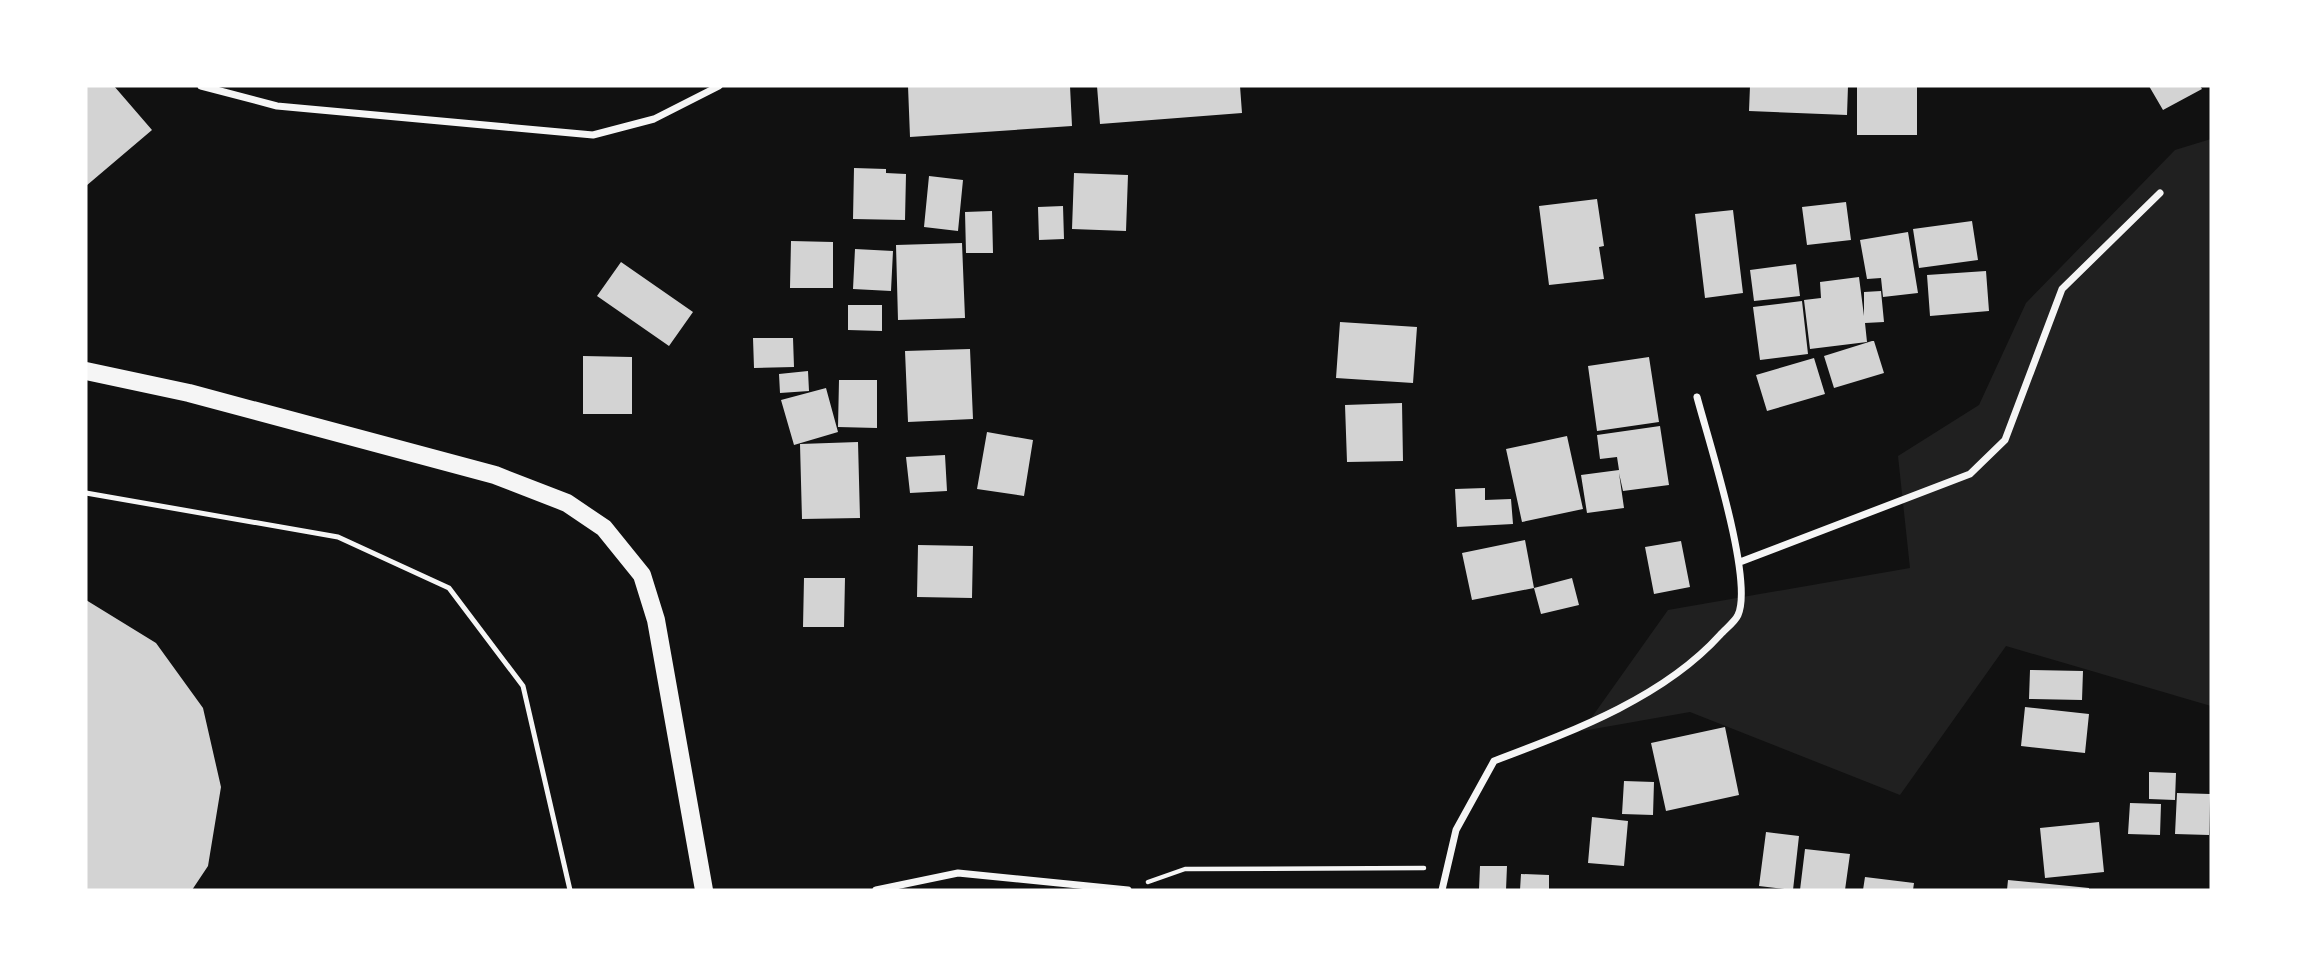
<svg xmlns="http://www.w3.org/2000/svg" width="2297" height="976" viewBox="0 0 2297 976" font-family="Arial,sans-serif">
  <style>
    .green { fill: #202020 }
    .building { fill: #d3d3d3 }
    .lines { fill: none; stroke-linecap: round; stroke-linejoin: round }
    .path { stroke: #f5f5f5; stroke-width: 4.5 }
    .service { stroke: #f5f5f5; stroke-width: 5 }
    .minor { stroke: #f5f5f5; stroke-width: 7 }
    .primary { stroke: #f5f5f5; stroke-width: 18 }
  </style>
  <rect width="100%" height="100%" fill="#111"/>
  <path class="green" d="M2211 139V706L2006 646 1900 795 1690 712 1582 731 1668 610 1910 568 1898 456 1979 405 2026 303 2175 150Z"/>
  <path class="building" d="M86 86H114L152 130 86 186Z
    M908 86H1070L1072 126 910 137Z
    M1097 86H1240L1242 113 1100 124Z
    M1750 86H1848L1847 115 1749 111Z
    M1857 86H1917V135H1857Z
    M2149 86H2200L2202 89 2163 110Z
    M854 168 886 169V173L906 174 905 220 853 219Z
    M1074 173 1128 175 1126 231 1072 229Z
    M929 176 963 180 958 231 924 227Z
    M1597 199 1604 246 1599 247 1604 279 1549 285 1539 206Z
    M1846 202 1851 240 1807 245 1802 207Z
    M1063 206 1064 239 1039 240 1038 207Z
    M1733 210 1743 293 1705 298 1695 214Z
    M992 211 993 253H966L965 212Z
    M1972 221 1978 260 1919 268 1913 229Z
    M1908 232 1918 293 1883 297 1881 278 1867 279 1860 240Z
    M791 241 833 242V288H790Z
    M962 243 965 318 898 320 896 245Z
    M855 249 893 251 891 291 853 289Z
    M621 262 693 312 669 346 597 296Z
    M1796 264 1800 296 1754 301 1750 270Z
    M1986 271 1989 311 1930 316 1927 275Z
    M1859 277 1864 316V292L1881 291 1884 322 1865 323 1867 342 1810 349 1804 300 1821 298 1820 282Z
    M1802 301 1808 354 1760 360 1753 307Z
    M848 305H882V331L848 330Z
    M1340 322 1417 327 1413 383 1336 378Z
    M753 338H793L794 367 754 368Z
    M1872 341H1874L1884 373 1834 388 1824 356Z
    M970 349 973 419 908 422 905 351Z
    M583 356 632 357V414H583Z
    M1649 357 1659 422 1597 431 1588 366Z
    M1814 358 1825 394 1767 411 1756 375Z
    M808 371 809 391 780 393 779 374Z
    M839 380H877V428L838 427Z
    M826 388 838 432 794 445 781 400Z
    M1402 403 1403 461 1347 462 1345 405Z
    M1660 426 1669 485 1623 491 1619 473 1624 508 1587 513 1581 475 1619 470 1617 457 1600 459 1597 435Z
    M987 432 1033 440 1024 496 977 489Z
    M1567 436 1583 509 1522 522 1506 449Z
    M858 442 860 518 802 519 800 444Z
    M945 455 947 491 910 493 906 457Z
    M1485 488V500L1511 499 1513 524 1457 527 1455 489Z
    M1525 540 1534 588 1472 600 1462 553Z
    M1681 541 1690 587 1654 594 1645 547Z
    M918 545 973 546 972 598 917 597Z
    M804 578H845L844 627H803Z
    M1572 578 1579 605 1541 614 1534 588Z
    M86 600 156 643 203 708 221 787 208 866 192 890H86Z
    M2030 670 2083 671 2082 700 2029 699Z
    M2025 707 2089 714 2085 753 2021 746Z
    M1725 727 1739 795 1666 811 1651 743Z
    M2149 772 2176 773 2175 800 2149 799Z
    M1624 781 1654 782 1653 815 1622 814Z
    M2177 793 2210 794 2209 835 2175 834Z
    M2130 803 2161 804 2160 835 2128 834Z
    M1592 817 1628 821 1624 866 1588 863Z
    M2099 822 2104 872 2045 878 2040 828Z
    M1766 832 1799 836 1793 890 1759 886Z
    M1805 849 1850 854 1845 890H1800Z
    M1480 866H1507L1506 890H1479Z
    M1521 874 1549 875V890H1520Z
    M1865 877 1914 883 1913 890H1863Z
    M2008 880 2089 888V890H2007Z"/>
  <g class="lines">
    <path class="path" d="M1148 882 1185 869 1424 868"/>
    <path class="service" d="M86 493 338 537 449 588 523 686 570 890"/>
    <path class="minor" d="M201 86 277 106 593 135 654 119 719 86
      M1740 562 1970 474 2005 440 2062 289 2160 193
      M876 890 958 873 1128 890
      M1442 890 1456 830 1494 761C1573 731 1663 698 1720 635 1725 629 1735 622 1738 615 1754 580 1708 439 1697 397"/>
    <path class="primary" d="M86 371 189 393 495 475 567 503 604 528 642 575 656 620 704 890"/>
  </g>
  <rect width="2297" height="976" fill="none" stroke="#ffffff" stroke-width="175"/>
</svg>
